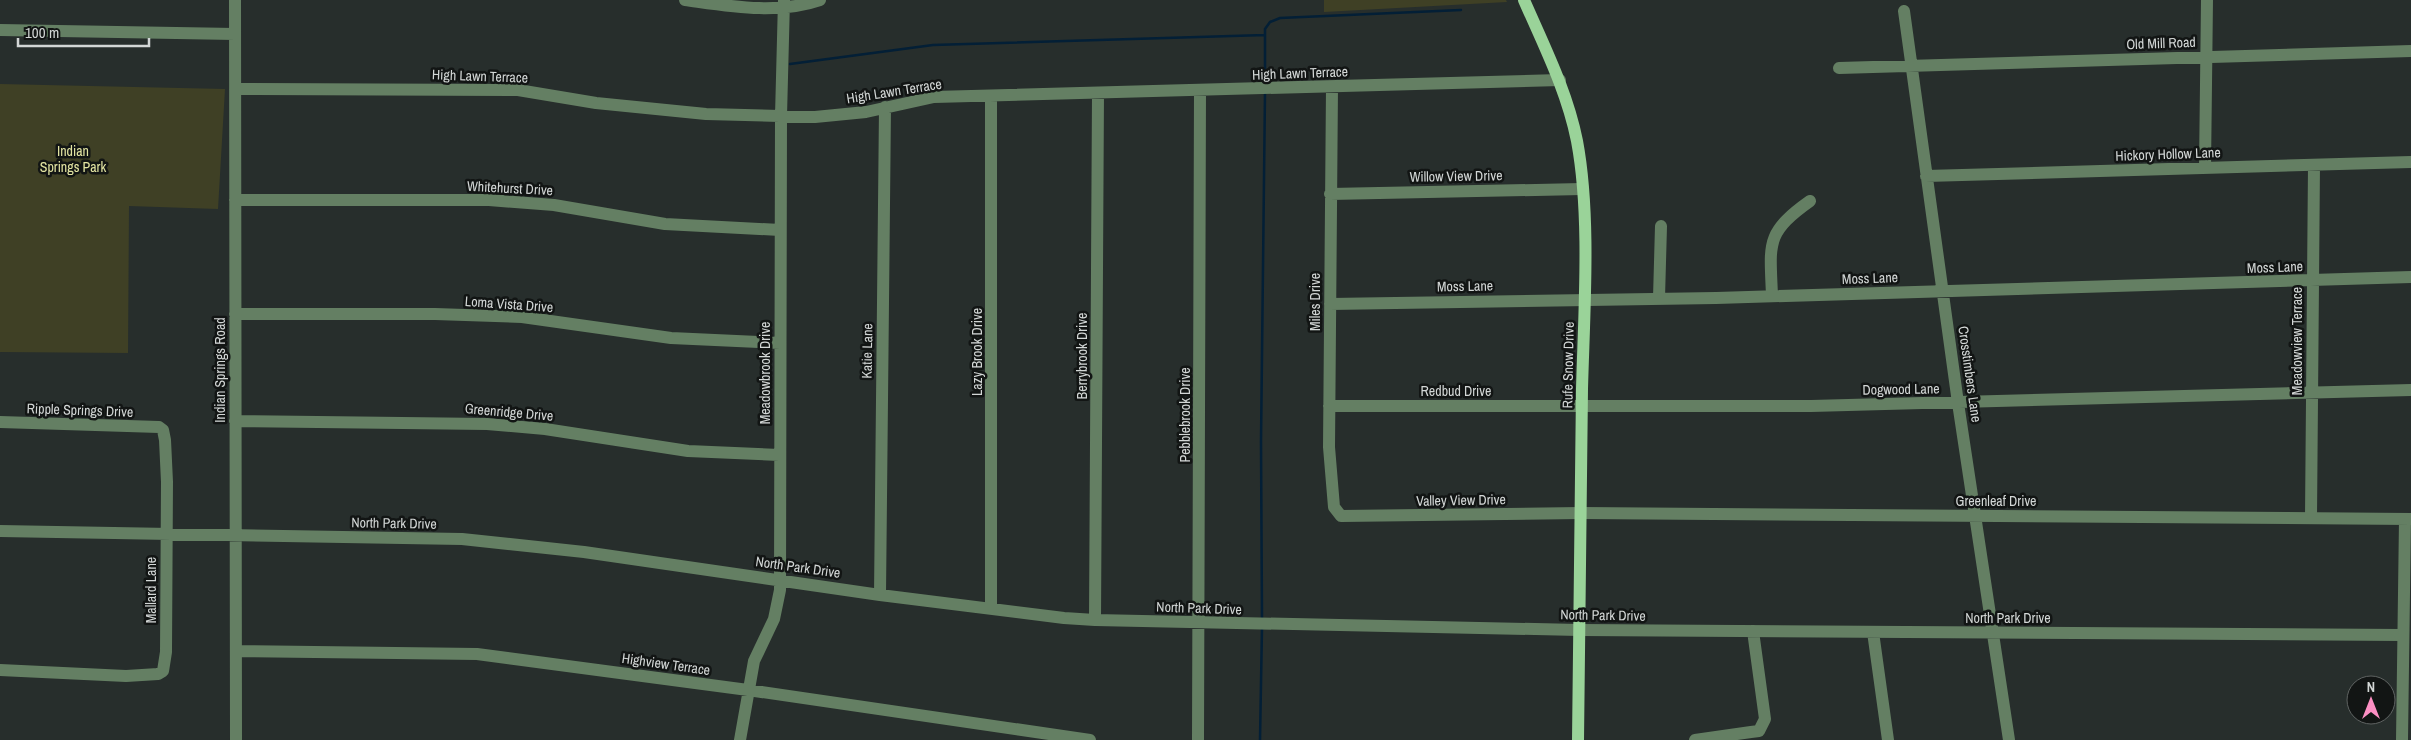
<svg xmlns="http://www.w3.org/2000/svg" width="2411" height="740" viewBox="0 0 2411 740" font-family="'Archivo Narrow',sans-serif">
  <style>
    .green { fill: #3f4025 }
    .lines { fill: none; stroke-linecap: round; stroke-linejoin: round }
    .stream { stroke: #031f36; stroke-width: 2.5 }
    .minor { stroke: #647f63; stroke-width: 12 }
    .major { stroke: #9ad399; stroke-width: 12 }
    .labels { text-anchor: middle; stroke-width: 5; stroke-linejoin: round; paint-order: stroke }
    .street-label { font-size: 14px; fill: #d3d7d6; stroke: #121514 }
    .park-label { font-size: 14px; fill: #e3e5a2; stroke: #121514 }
  </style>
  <rect width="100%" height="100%" fill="#272e2c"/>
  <path class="green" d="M1324 0H1506L1507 2 1324 12Z
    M0 84 225 89 218 209 129 206 128 353 0 352Z"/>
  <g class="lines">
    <path class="stream" d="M790 64 933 45 1265 35
      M1265 84V29L1270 22 1280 18 1461 10
      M1262 619 1261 442 1265 92
      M1260 740 1262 627"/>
    <path class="minor" d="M235 0 236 740
      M685 0C729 6 777 15 820 0
      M1904 11 1958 403 2009 740
      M0 30 235 34
      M1839 68 2411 51
      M1332 87 1329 447 1334 507 1341 516 1581 513 2411 519
      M235 89 518 90 596 103 706 114 815 117 866 112 934 97 1560 80
      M991 96V607
      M2205 168 2207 0
      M1926 176 2411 162
      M1330 194 1582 189
      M235 200H489L554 205 665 224 780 230
      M1772 296C1770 243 1765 233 1810 201
      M1659 298 1661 226
      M1330 304 1716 298 2411 277
      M235 314H435L522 317 671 338 780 343
      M1329 406H1811L2411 390
      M235 421 487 424 545 429 688 451 779 455
      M0 422 159 427 163 430 165 440 167 482 166 652 163 671 158 674 126 676 0 670
      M2311 518 2314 165
      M0 531 462 539 584 552 880 595 1064 618 1095 620 1579 630 2402 635
      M880 595 885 107
      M1095 620 1098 93
      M1873 632 1888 740
      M236 651 477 654 748 690 1090 740
      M740 740 754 661 774 619 780 590 781 116 784 0
      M1198 740 1200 90
      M1695 740 1751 732 1759 731 1765 719 1753 631
      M2402 740 2405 519"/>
    <path class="major" d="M1524 0C1544 46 1567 91 1577 141 1591 216 1584 312 1582 389 1580 506 1579 623 1578 740"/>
  </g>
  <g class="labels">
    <g class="street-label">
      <text transform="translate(2161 43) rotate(-2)" y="5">Old Mill Road</text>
      <text transform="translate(1300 73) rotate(-2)" y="5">High Lawn Terrace</text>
      <text transform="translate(480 76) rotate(2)" y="5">High Lawn Terrace</text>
      <text transform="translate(894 91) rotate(-9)" y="5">High Lawn Terrace</text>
      <text transform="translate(2168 154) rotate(-2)" y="5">Hickory Hollow Lane</text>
      <text transform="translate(1456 176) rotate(-1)" y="5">Willow View Drive</text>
      <text transform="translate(510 188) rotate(3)" y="5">Whitehurst Drive</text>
      <text transform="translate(2275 267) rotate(-2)" y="5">Moss Lane</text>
      <text transform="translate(1870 278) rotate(-2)" y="5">Moss Lane</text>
      <text transform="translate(1465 286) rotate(-1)" y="5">Moss Lane</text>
      <text transform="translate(1315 302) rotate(-90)" y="5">Miles Drive</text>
      <text transform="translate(509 304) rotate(4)" y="5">Loma Vista Drive</text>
      <text transform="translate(2297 341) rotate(-90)" y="5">Meadowview Terrace</text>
      <text transform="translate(867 351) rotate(-89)" y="5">Katie Lane</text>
      <text transform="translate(977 352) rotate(-90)" y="5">Lazy Brook Drive</text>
      <text transform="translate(1082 356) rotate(-90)" y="5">Berrybrook Drive</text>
      <text transform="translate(1568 365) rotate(-89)" y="5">Rufe Snow Drive</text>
      <text transform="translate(220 370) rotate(-90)" y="5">Indian Springs Road</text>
      <text transform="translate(765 373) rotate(-90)" y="5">Meadowbrook Drive</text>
      <text transform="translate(1970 374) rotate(82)" y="5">Crosstimbers Lane</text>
      <text transform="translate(1901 389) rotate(-1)" y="5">Dogwood Lane</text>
      <text x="1456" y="396">Redbud Drive</text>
      <text transform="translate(80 410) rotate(2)" y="5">Ripple Springs Drive</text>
      <text transform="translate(509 412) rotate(5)" y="5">Greenridge Drive</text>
      <text transform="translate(1185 415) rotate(-90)" y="5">Pebblebrook Drive</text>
      <text transform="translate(1461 500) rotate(-1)" y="5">Valley View Drive</text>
      <text x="1996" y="506">Greenleaf Drive</text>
      <text transform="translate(394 523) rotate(1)" y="5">North Park Drive</text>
      <text transform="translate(798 567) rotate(8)" y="5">North Park Drive</text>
      <text transform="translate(151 590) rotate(-90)" y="5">Mallard Lane</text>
      <text transform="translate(1199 608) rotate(2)" y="5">North Park Drive</text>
      <text transform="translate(1603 615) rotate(1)" y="5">North Park Drive</text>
      <text x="2008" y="623">North Park Drive</text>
      <text transform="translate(666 664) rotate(8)" y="5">Highview Terrace</text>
    </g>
    <g class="park-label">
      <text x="73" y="156">Indian<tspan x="73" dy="16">Springs Park</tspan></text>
    </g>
  </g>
  <g transform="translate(2371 700)"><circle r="24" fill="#121514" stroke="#5f6362"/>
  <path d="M0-4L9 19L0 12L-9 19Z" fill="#fc8fc3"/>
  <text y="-8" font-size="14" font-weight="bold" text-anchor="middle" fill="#d3d7d6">N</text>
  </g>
  <path d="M18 38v8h131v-8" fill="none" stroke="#d3d7d6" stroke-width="2.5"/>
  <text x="25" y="38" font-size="15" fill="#d3d7d6" stroke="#121514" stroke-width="4" paint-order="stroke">100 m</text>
</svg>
